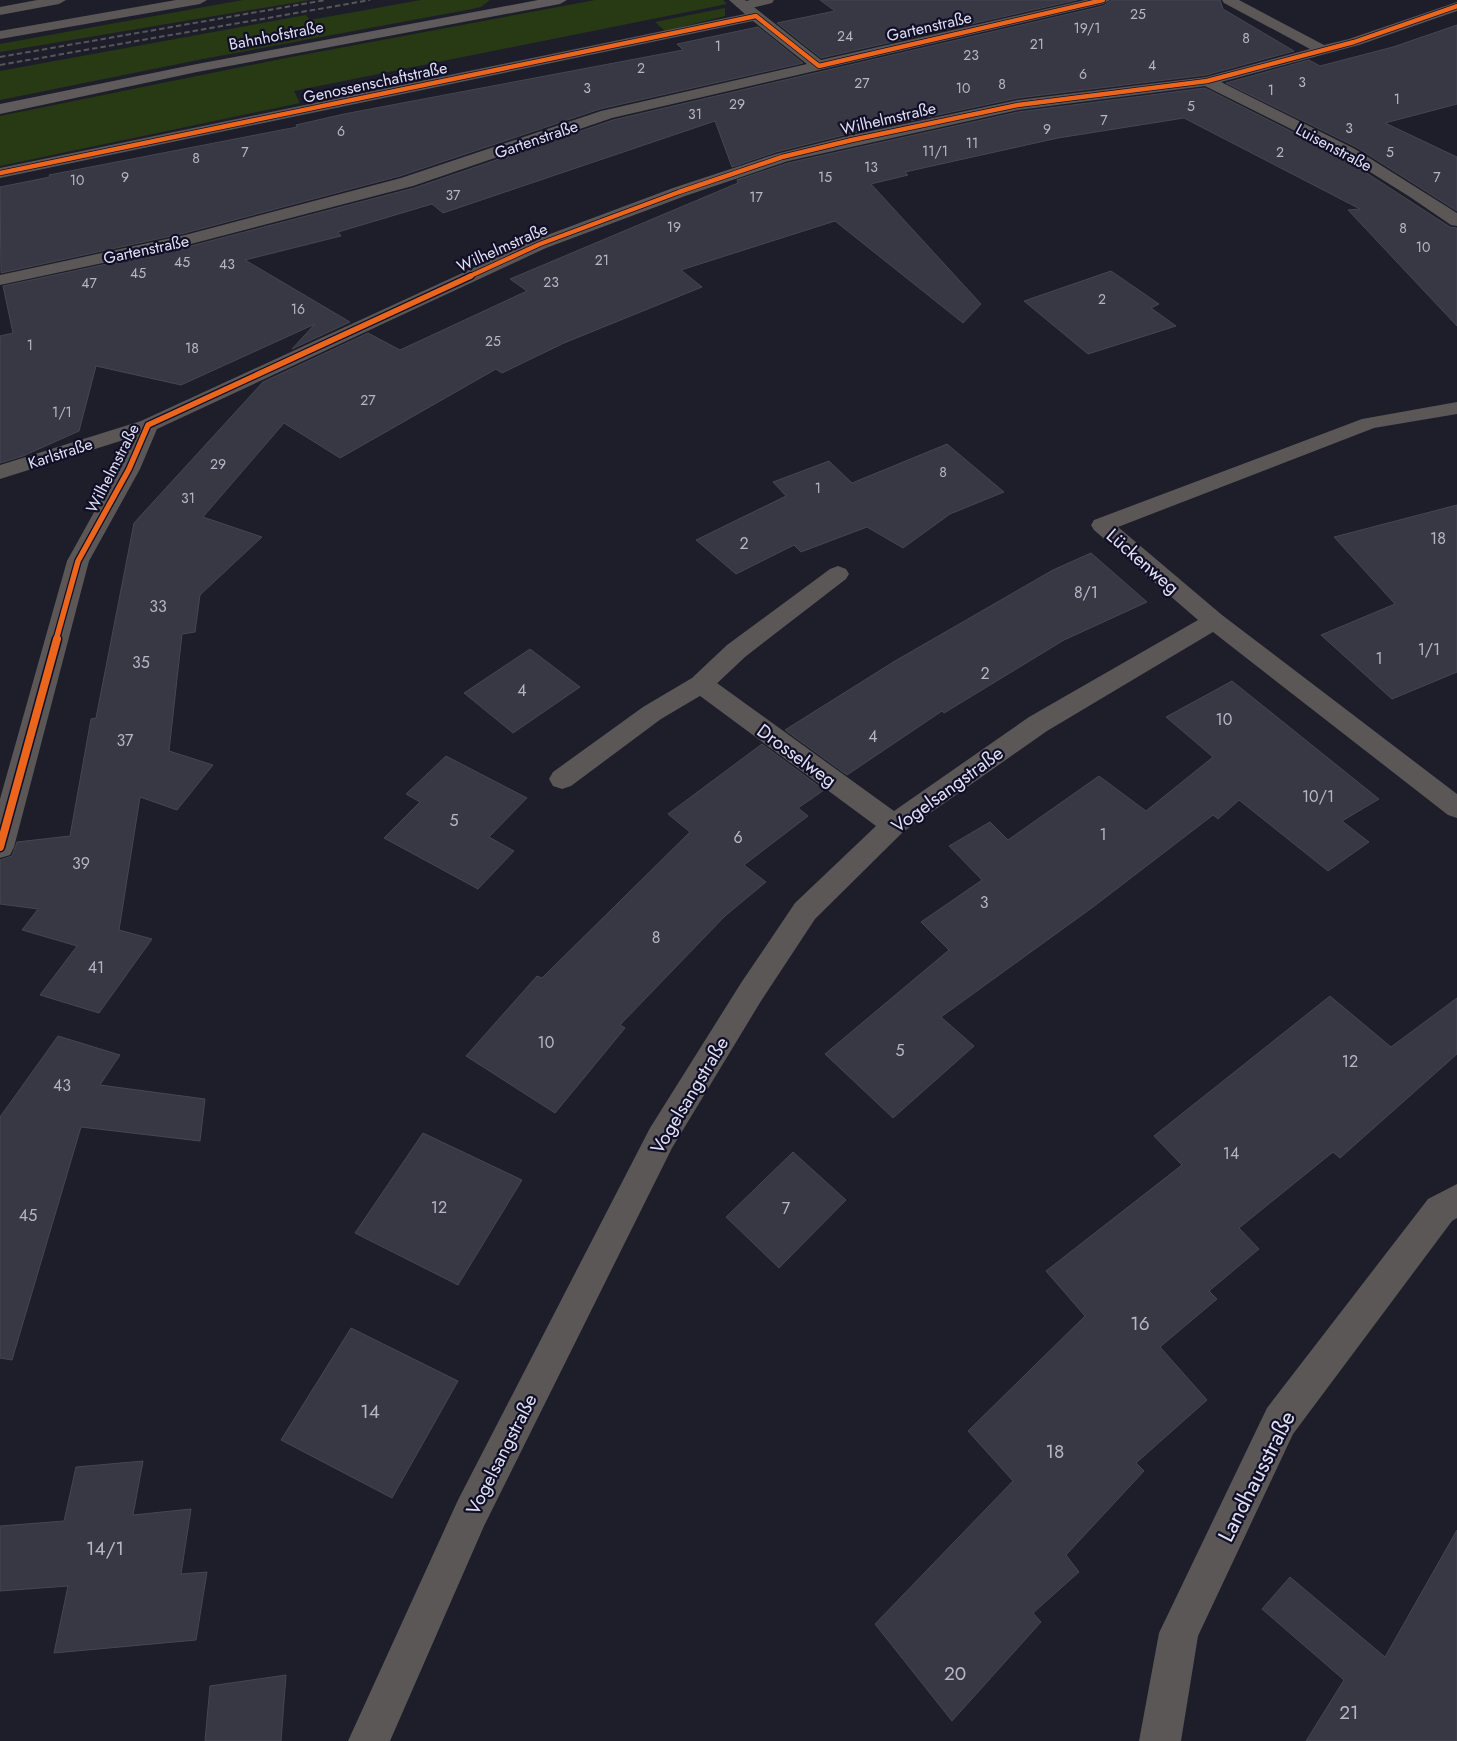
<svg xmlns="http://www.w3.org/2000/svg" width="1457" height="1741" viewBox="0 0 1457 1741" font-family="Jost,sans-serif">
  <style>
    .green { fill: #273a13 }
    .building { fill: #383844; stroke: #464652 }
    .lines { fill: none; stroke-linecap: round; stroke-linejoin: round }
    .service { fill: #5b5757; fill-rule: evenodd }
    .minor { fill: #5b5757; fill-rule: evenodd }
    .secondary { fill: #5f5a5b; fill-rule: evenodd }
    .rail { stroke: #57555a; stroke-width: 2; stroke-dasharray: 5.5 3; stroke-linecap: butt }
    .cycleway-far2-casing { stroke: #100f27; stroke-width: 6 }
    .cycleway-far1-casing { stroke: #100f27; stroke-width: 8 }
    .cycleway-casing { stroke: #100f27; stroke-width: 11 }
    .cycleway-far2 { stroke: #eb651d; stroke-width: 4.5 }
    .cycleway-far1 { stroke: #eb651d; stroke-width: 5.5 }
    .cycleway { stroke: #eb651d; stroke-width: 8 }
    .labels { text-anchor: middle; stroke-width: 4.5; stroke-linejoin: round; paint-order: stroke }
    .far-number-label { font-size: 14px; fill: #b5b7c6 }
    .far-street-label { font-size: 16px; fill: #dfe1f2; stroke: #100f27 }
    .number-label { font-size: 16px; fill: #b5b7c6 }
    .street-label { font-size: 19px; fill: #dfe1f2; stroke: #100f27 }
    .near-number-label { font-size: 19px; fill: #b5b7c6 }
    .near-street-label { font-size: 22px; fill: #dfe1f2; stroke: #100f27 }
  </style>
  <rect width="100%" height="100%" fill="#1e1e2b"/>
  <path class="green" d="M243 0H310L0 52V44Z
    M421 0H490L481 7 472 9 203 59 0 100V71L306 15 310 20Z
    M595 0H723L727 4 294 91 300 103 0 166V116L286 58Z
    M725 8V16L665 31 655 22Z"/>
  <path class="building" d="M820 0H1077L821 58 777 23 835 11Z
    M1112 0H1220L1223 9 1294 51 1206 75 1018 98 852 133 776 152 732 167 715 121 443 213 432 204 338 232 341 236 245 260 350 322 292 349 315 324 181 385 96 366 79 431 23 456 0 463V336L13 333 3 286 187 247 414 188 613 120 1103 6Z
    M1457 25V104L1385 123 1457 157V211L1356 147 1226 83 1309 60 1320 66 1393 47Z
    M758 27 803 63 600 109 400 176 185 233 1 273 0 187 50 177 49 175 297 127 296 125 344 114 683 50 677 44Z
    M1205 88 1342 157 1450 227 1457 228V326L1348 210 1360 209 1184 118 1058 138 905 172 908 175 871 184 981 304 963 323 835 221 681 270 702 287 564 343 502 373 496 369 340 458 284 423 203 517 262 537 200 595 195 632 182 634 169 751 213 765 177 810 140 797 119 930 152 939 99 1013 40 995 77 946 22 930 38 909 0 904V860L12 856 17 842 70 836 91 719 96 718 134 523 263 382 368 333 400 350 527 291 510 279 738 183 737 180 788 163 1018 112Z
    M1111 271 1159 304 1151 308 1176 326 1088 354 1024 301Z
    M947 444 1004 492 950 514 903 548 867 527 801 552 794 545 736 574 696 540 786 496 773 482 829 461 852 483Z
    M1457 505V672L1392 699 1321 635 1395 604 1334 537Z
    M1091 553 1147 602 1064 640 944 713 942 711 847 775 785 730 895 661 1053 570Z
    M530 649 580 687 513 733 464 693Z
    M1232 681 1379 799 1342 821 1369 842 1328 871 1239 800 1218 819 1213 815 1093 907 941 1017 974 1046 893 1118 825 1054 949 950 921 922 982 880 949 846 990 822 1008 840 1099 776 1146 811 1213 757 1166 717Z
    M762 744 824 790 798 808 808 816 744 865 766 882 725 916 620 1025 625 1028 555 1113 466 1056 537 976 542 978 690 832 668 814Z
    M446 756 527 798 489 837 514 851 478 889 384 838 420 802 406 794Z
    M1330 996 1391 1047 1457 998V1054L1340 1158 1333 1152 1239 1228 1259 1249 1209 1291 1217 1299 1160 1347 1207 1400 1136 1463 1144 1471 1066 1555 1079 1572 1033 1613 1041 1622 952 1721 875 1624 1013 1481 968 1431 1085 1316 1046 1271 1182 1165 1154 1136Z
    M58 1036 120 1055 100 1085 205 1099 200 1141 81 1127 12 1360 0 1358V1117Z
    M423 1133 522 1180 458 1285 355 1233Z
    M793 1152 846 1200 779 1268 726 1217Z
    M351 1328 458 1381 392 1498 281 1440Z
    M143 1461 133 1515 191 1509 181 1574 207 1572 196 1640 54 1653 68 1586 0 1591V1526L64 1521 76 1467Z
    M1457 1530V1741H1306L1344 1680 1262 1609 1290 1577 1385 1657Z
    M286 1675 281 1741H205L210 1686Z"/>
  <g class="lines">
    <path class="service" d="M750 0H774L772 3 743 10 736 6 738 3Z
      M838 566 846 569 849 574 846 579 745 657 710 690 661 719 571 786 562 789 553 786 549 779 553 772 643 707 692 678 727 645 830 569Z"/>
    <path class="minor" d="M37 0H66L59 4 0 15V7Z
      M176 0H207L200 4 0 39V31Z
      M729 0H745L821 60 1085 0H1110L1103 4 612 118 413 186 187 245 0 285V275L185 235 401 178 601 111 807 64 753 21 0 178V168L745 14Z
      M1222 0H1239L1324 45 1349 39 1457 2V11L1359 45 1221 82 1355 149 1457 213V226L1451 225 1410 197 1343 155 1205 86 1018 110 788 161 685 196 546 248 157 429 140 469 89 561 14 847 10 855 0 858V799L67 561 118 469 133 437 0 479V465L141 421 534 240 673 188 776 154 852 135 1018 100 1206 77 1310 49 1224 3Z
      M1457 402V414L1374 428 1118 527 1222 615 1457 794V818L1448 815 1213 632 1047 731 903 832 815 919 761 1001 672 1148 484 1526 390 1741H348L458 1500 650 1128 741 983 795 903 876 826 692 690 689 684 692 678 701 675 710 678 894 811 1029 717 1198 620 1094 530 1091 525 1094 520 1362 419Z
      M1457 1184V1218L1452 1221 1293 1434 1198 1636 1181 1741H1139L1159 1633 1267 1408 1428 1199Z"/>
    <path class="secondary" d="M538 0H567L560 4 197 72 0 114V104L197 64Z"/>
    <path class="rail" d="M0 57 326 0
      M0 65 370 0"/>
    <g class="cycleway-far2-casing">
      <path id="cycleway-far2" d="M0 173 756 16 819 66 1103 0
        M468 277 540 244 679 192 782 157 852 140 1018 105 1207 81 1354 42 1457 6"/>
    </g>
    <g class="cycleway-far1-casing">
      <path id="cycleway-far1" d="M56 640 78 561 129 469 148 425 471 276"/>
    </g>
    <g class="cycleway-casing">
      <path id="cycleway" d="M0 847 57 639"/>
    </g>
    <use href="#cycleway-far2" class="cycleway-far2"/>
    <use href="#cycleway-far1" class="cycleway-far1"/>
    <use href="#cycleway" class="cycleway"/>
  </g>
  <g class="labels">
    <g class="far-number-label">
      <text x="1138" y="19">25</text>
      <text x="1087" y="33">19/1</text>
      <text x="845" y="41">24</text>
      <text x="1246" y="43">8</text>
      <text x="1037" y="49">21</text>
      <text x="718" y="51">1</text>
      <text x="971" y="60">23</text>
      <text x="1152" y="70">4</text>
      <text x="641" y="73">2</text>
      <text x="1083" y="79">6</text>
      <text x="1302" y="87">3</text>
      <text x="862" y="88">27</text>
      <text x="1002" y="89">8</text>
      <text x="587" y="93">3</text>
      <text x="963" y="93">10</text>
      <text x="1271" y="95">1</text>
      <text x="1397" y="104">1</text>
      <text x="737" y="109">29</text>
      <text x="1191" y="111">5</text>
      <text x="695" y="119">31</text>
      <text x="1104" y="125">7</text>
      <text x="1349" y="133">3</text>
      <text x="1047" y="134">9</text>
      <text x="341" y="136">6</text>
      <text x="972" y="148">11</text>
      <text x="935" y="156">11/1</text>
      <text x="245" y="157">7</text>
      <text x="1280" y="157">2</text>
      <text x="1390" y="157">5</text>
      <text x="196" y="163">8</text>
      <text x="871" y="172">13</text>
      <text x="125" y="182">9</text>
      <text x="825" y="182">15</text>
      <text x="1437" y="182">7</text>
      <text x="77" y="185">10</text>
      <text x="453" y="200">37</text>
      <text x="756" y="202">17</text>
      <text x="674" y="232">19</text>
      <text x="1403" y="233">8</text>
      <text x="1423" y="252">10</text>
      <text x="602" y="265">21</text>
      <text x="182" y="267">45</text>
      <text x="227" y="269">43</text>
      <text x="138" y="278">45</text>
      <text x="551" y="287">23</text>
      <text x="89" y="288">47</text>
      <text x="1102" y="304">2</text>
      <text x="298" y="314">16</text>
      <text x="493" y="346">25</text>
      <text x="30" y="350">1</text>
      <text x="192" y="353">18</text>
      <text x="368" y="405">27</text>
      <text x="62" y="417">1/1</text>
      <text x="218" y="469">29</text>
      <text x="943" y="477">8</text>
      <text x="818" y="493">1</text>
      <text x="188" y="503">31</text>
    </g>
    <g class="far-street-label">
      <text transform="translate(929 26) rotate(-13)" y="6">Gartenstraße</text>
      <text transform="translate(276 35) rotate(-11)" y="6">Bahnhofstraße</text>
      <text transform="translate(375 82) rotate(-12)" y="6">Genossenschaftstraße</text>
      <text transform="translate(888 118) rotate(-13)" y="6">Wilhelmstraße</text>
      <text transform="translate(536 139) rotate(-19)" y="6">Gartenstraße</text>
      <text transform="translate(1334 147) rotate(28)" y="6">Luisenstraße</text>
      <text transform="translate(502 247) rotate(-24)" y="6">Wilhelmstraße</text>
      <text transform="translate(146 249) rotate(-12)" y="6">Gartenstraße</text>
      <text transform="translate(60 453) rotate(-18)" y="6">Karlstraße</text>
      <text transform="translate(112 468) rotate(-63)" y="6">Wilhelmstraße</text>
    </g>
    <g class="number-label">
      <text x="1438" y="544">18</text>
      <text x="744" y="549">2</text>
      <text x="1086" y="598">8/1</text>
      <text x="158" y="612">33</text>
      <text x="1429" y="655">1/1</text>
      <text x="1379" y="664">1</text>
      <text x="141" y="668">35</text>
      <text x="985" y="679">2</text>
      <text x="522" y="696">4</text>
      <text x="1224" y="725">10</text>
      <text x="873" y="742">4</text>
      <text x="125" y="746">37</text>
      <text x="1318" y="802">10/1</text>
      <text x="454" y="826">5</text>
      <text x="1103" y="840">1</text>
      <text x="738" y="843">6</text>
      <text x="81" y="869">39</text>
      <text x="984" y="908">3</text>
      <text x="656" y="943">8</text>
      <text x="96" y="973">41</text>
      <text x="546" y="1048">10</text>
      <text x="900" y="1056">5</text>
      <text x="1350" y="1067">12</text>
      <text x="62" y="1091">43</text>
      <text x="1231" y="1159">14</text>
      <text x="439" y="1213">12</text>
      <text x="786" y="1214">7</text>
      <text x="28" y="1221">45</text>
    </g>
    <g class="street-label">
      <text transform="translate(1143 561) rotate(41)" y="7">Lückenweg</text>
      <text transform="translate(797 755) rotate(36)" y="7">Drosselweg</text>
      <text transform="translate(947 789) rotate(-36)" y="7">Vogelsangstraße</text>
      <text transform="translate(689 1095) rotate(-59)" y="7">Vogelsangstraße</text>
      <text transform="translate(501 1454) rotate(-63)" y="7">Vogelsangstraße</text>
    </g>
    <g class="near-number-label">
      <text x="1140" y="1330">16</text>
      <text x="370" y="1418">14</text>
      <text x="1055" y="1458">18</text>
      <text x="105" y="1555">14/1</text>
      <text x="955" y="1680">20</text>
      <text x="1349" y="1719">21</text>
    </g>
    <g class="near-street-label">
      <text transform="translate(1256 1476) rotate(-63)" y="8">Landhausstraße</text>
    </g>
  </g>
</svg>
